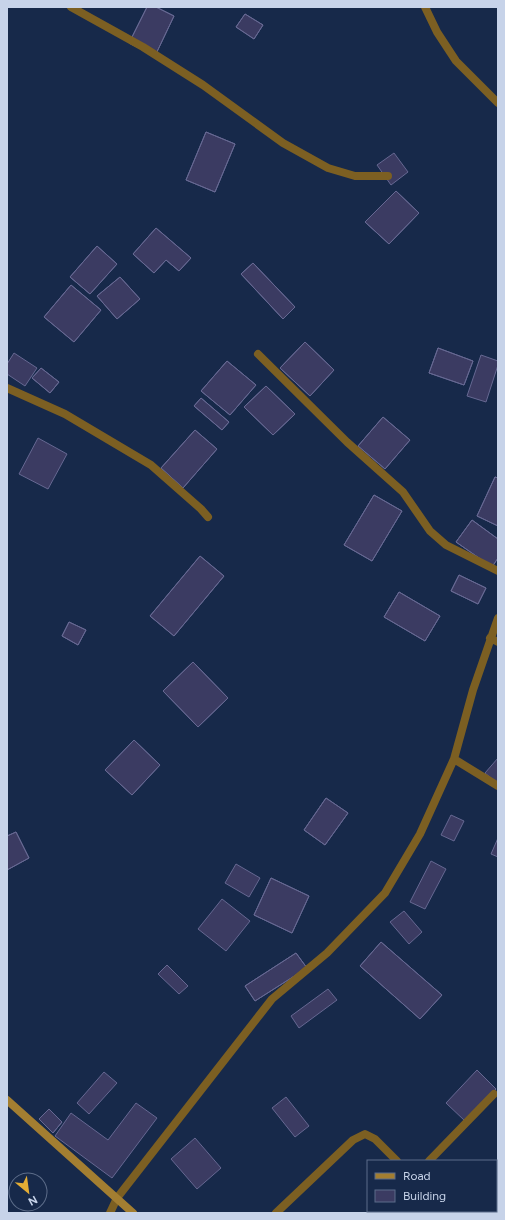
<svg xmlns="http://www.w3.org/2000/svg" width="505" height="1220" viewBox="0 0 505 1220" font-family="Figtree,sans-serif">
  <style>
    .building { fill: #3b3b62; stroke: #666892 }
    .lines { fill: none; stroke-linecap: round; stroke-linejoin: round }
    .street { stroke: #7c5f22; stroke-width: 8 }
    .secondary { stroke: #a37e31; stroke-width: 8 }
  </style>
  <rect width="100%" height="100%" fill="#17294a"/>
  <path class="building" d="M147 7H156L174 16 155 56 129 43Z
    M147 7H156L174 16 155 56 129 43Z
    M245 14 263 25 254 39 236 27Z
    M245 14 263 25 254 39 236 27Z
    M206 132 235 144 215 192 186 180Z
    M206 132 235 144 215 192 186 180Z
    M394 153 408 172 391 185 377 165Z
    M396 191 419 213 389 244 365 222Z
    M396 191 419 213 389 244 365 222Z
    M156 228 191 258 179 271 166 260 154 273 133 254Z
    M156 228 191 258 179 271 166 260 154 273 133 254Z
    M97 246 117 264 90 294 70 277Z
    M97 246 117 264 90 294 70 277Z
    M253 263 295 307 283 319 241 274Z
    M253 263 295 307 283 319 241 274Z
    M120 277 140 299 117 319 97 296Z
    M120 277 140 299 117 319 97 296Z
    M71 285 101 310 74 342 44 317Z
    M71 285 101 310 74 342 44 317Z
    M305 342 334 370 310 396 280 368Z
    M305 342 334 370 310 396 280 368Z
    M438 348 473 361 464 385 429 373Z
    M438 348 473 361 464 385 429 373Z
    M14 353 37 368 25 386 7 374V364Z
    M481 355 498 361V365L486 402 467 396Z
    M227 361 256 385 230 415 201 391Z
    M227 361 256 385 230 415 201 391Z
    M41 368 59 382 50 393 32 378Z
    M41 368 59 382 50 393 32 378Z
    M266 386 295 414 273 435 244 407Z
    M266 386 295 414 273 435 244 407Z
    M201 398 229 422 222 430 194 406Z
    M201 398 229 422 222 430 194 406Z
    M383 417 410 440 385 469 358 446Z
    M383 417 410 440 385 469 358 446Z
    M195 430 217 449 183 488 161 468Z
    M195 430 217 449 183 488 161 468Z
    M38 438 67 454 48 489 19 474Z
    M495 477 498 478V526L477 516Z
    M495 477 498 478V526L477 516Z
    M374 495 402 511 372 561 344 545Z
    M374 495 402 511 372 561 344 545Z
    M472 520 498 539V558L492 567 456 542Z
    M472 520 498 539V558L492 567 456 542Z
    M200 556 224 576 174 636 150 616Z
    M200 556 224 576 174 636 150 616Z
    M459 575 486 588 478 604 451 591Z
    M459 575 486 588 478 604 451 591Z
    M399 592 440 616 425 641 384 617Z
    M399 592 440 616 425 641 384 617Z
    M69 622 86 630 78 645 62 636Z
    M69 622 86 630 78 645 62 636Z
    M193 662 228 698 198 727 163 691Z
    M193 662 228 698 198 727 163 691Z
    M134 740 160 765 132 795 105 770Z
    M134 740 160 765 132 795 105 770Z
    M498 758V784L485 773Z
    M326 798 348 813 325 845 304 830Z
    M326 798 348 813 325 845 304 830Z
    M451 815 464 821 454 841 441 835Z
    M16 832 29 858 7 870V836Z
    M16 832 29 858 7 870V836Z
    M498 838V857L491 854Z
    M431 861 446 869 425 909 410 902Z
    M236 864 260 878 249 897 225 883Z
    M271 878 309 896 292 933 254 915Z
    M271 878 309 896 292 933 254 915Z
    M222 899 250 921 226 951 198 929Z
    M404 911 422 932 409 944 390 922Z
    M381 942 442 995 420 1019 360 966Z
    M381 942 442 995 420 1019 360 966Z
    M296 953 307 968 255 1001 245 986Z
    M296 953 307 968 255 1001 245 986Z
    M167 965 188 986 179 994 158 974Z
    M328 989 337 1000 299 1028 291 1016Z
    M477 1070 496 1089 465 1121 446 1103Z
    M104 1072 117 1083 89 1114 77 1103Z
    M286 1097 309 1126 295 1137 272 1108Z
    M136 1103 157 1118 112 1178 55 1136 71 1113 108 1140Z
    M49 1109 62 1122 53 1133 39 1119Z
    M49 1109 62 1122 53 1133 39 1119Z
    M195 1138 221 1168 197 1189 171 1159Z"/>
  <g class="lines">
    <path class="street" d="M71 7 143 47 203 85 283 143 328 168 355 176H388
      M425 7 437 32 456 61 498 103
      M258 354 347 442 403 492 430 531 446 545 498 571
      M7 388 65 414 151 465 201 509 208 517
      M490 638 498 642
      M454 759 498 786
      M429 1161 494 1094
      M110 1213 117 1198 272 999 327 953 385 893 420 834 454 759 473 690 498 618
      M276 1213 353 1140 365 1134 375 1139 397 1161"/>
    <path class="secondary" d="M7 1100 133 1213"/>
  </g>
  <rect width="505" height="1220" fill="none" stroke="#c7d3e9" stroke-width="16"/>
  <rect x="367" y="1160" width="130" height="52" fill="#17294a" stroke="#5d6d8a"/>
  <rect x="375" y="1173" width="20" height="6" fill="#a37e31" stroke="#5d6d8a"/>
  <text x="403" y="1180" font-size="12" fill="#c7d3e9">Road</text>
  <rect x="375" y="1190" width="20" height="12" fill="#3b3b62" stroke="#5d6d8a"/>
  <text x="403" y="1200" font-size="12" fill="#c7d3e9">Building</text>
  <g transform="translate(28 1192) rotate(151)"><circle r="19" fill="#17294a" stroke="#5d6d8a"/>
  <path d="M0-3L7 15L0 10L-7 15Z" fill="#e4ad35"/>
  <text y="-6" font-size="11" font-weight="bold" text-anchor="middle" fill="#c7d3e9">N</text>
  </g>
</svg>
